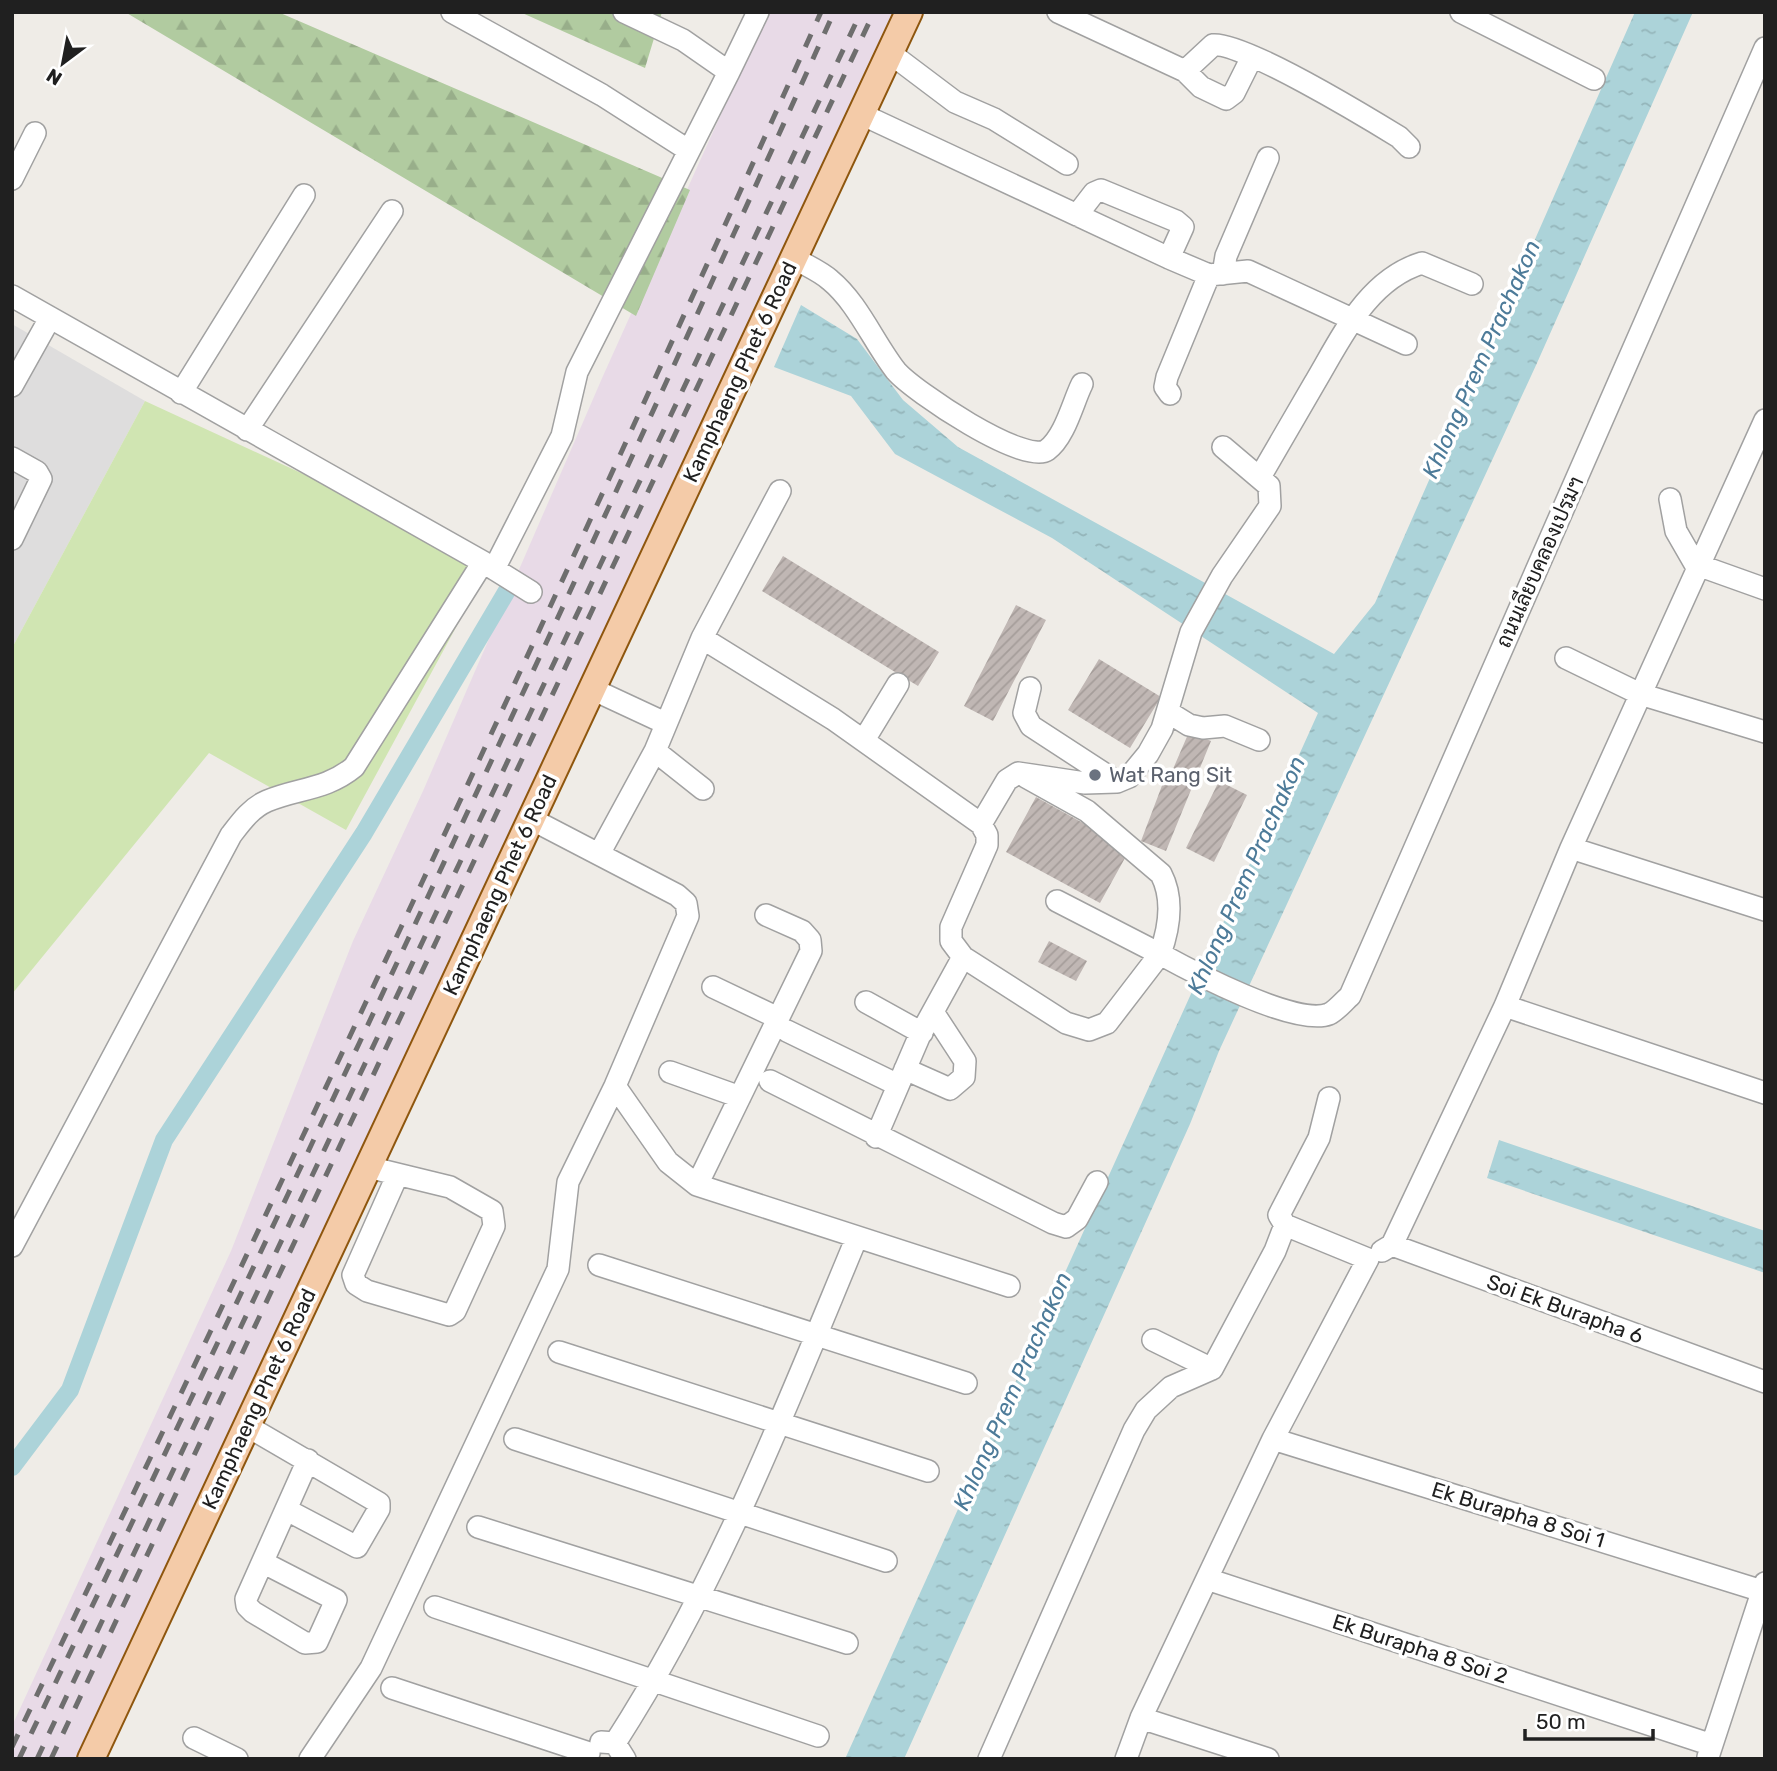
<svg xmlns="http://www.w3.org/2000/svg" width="1777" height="1771" viewBox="0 0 1777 1771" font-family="Rubik,Sarabun,sans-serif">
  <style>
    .residential { fill: #dedddd }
    .industrial { fill: #e8dae7 }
    .grass { fill: #d0e5b2 }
    .forest { fill: url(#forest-firs) }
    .water { fill: url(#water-ripples) }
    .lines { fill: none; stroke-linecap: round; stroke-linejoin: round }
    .canal { stroke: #acd3d9; stroke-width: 18 }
    .building { fill: url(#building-hatch) }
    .minor-casing { stroke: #a1a1a1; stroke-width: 24 }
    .major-casing { stroke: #8e560e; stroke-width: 30 }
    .minor { stroke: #fff; stroke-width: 21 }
    .major { stroke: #f4cba8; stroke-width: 26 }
    .rail { stroke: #6e6e6e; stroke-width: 5; stroke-dasharray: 14 14; stroke-linecap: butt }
    .worship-dot { fill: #6b7280; stroke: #fff; stroke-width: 2.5 }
    .labels { text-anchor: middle; stroke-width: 7; stroke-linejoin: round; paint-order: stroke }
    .street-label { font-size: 21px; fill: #202020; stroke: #fff }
    .worship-label { font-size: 21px; fill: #5b616d; stroke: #fff; text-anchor: start }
    .water-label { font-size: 23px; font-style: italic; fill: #4d7b99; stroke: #fff }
  </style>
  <defs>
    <pattern id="forest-firs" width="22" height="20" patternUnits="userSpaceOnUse" patternTransform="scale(1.75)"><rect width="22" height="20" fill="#b1cba0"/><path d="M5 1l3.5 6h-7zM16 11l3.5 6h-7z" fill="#98ae8a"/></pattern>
    <pattern id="water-ripples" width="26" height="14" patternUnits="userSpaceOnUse" patternTransform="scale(1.75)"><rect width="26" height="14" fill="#acd3d9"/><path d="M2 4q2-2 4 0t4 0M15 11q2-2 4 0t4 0" fill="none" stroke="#94b5ba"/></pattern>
    <pattern id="building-hatch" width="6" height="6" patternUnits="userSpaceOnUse" patternTransform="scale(1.75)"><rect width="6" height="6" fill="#c0b7b4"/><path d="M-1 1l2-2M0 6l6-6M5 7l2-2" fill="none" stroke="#a59d9a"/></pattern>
  </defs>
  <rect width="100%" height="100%" fill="#efece7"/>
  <path class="residential" d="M12 324 145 401 12 648Z"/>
  <path class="industrial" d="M767 12H893L75 1759H12V1726L231 1251 353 941 423 791 603 376Z"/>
  <path class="grass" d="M145 401 492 561 346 830 209 753 12 994V648Z"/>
  <path class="forest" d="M125 12H278L690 190 636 316Z
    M520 12H662L645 68Z"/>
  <path class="water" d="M1635 12H1693L1537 363 1219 1051 1190 1124 904 1759H845L1318 713 1052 538 895 454 851 396 774 367 801 305 857 339 903 400 958 447 1334 654 1375 603Z
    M1499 1140 1765 1231V1273L1487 1178Z"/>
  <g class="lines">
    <path class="canal" d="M12 1467 70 1390 164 1140 364 833 508 589"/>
  </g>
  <path class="building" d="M783 556 939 652 918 686 762 591Z
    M1016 605 1046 620 993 721 964 706Z
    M1099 659 1161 697 1130 748 1068 710Z
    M1189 732 1211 741 1166 851 1141 841 1166 775 1170 776Z
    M1219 781 1247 795 1214 862 1186 848Z
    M1036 797 1130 849 1100 903 1006 852Z
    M1049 941 1087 961 1076 981 1038 962Z"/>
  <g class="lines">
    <g class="minor-casing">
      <path id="minor" d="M452 12 602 95 688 150
        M1058 12 1185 71 1213 45C1241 41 1368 118 1399 137L1409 147
        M1461 12 1594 79
        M890 53 955 102 994 119 1067 164
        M1185 71 1201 87 1226 99 1234 93 1252 57
        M729 72 758 12
        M861 114 1169 258 1209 275 1248 271 1406 344
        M12 179 35 133
        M1077 215 1094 193 1101 190 1176 221 1183 227 1169 258
        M794 258C805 265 820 271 830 280 858 303 874 343 896 371 913 391 1025 466 1047 450 1065 437 1073 402 1082 384
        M1223 274 1226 256 1268 158
        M12 296 483 562 531 592
        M12 386 50 318
        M181 393 304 195
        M1170 394 1165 387 1167 377 1209 275
        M247 430 392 211
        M12 458 37 472 41 479 12 539
        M1260 477C1278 446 1296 415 1314 384 1342 337 1367 280 1422 263L1472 284
        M1670 499 1676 531 1695 564 1765 589
        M494 569 562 436 577 372 729 72 683 40 624 12
        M702 638 780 491
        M1566 658 1640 694 1765 732
        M1030 688 1024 713 1031 726 1117 782
        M592 689 665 723
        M1168 712 1189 725 1203 728 1225 726 1259 740
        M864 740 898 684
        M655 751 703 789
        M1026 777 1087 811 1161 874C1174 899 1169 929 1160 954L1057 901
        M981 824 1007 780 1018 773 1085 783 1117 782 1129 777 1148 754 1162 729 1191 632 1222 576 1270 506 1269 486 1223 447
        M1571 848 1765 910
        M599 854 655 751 702 638 833 719 981 824 987 835V845L951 927V941L963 957 1066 1023 1089 1030 1107 1023 1160 954C1191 971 1296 1027 1329 1014 1336 1011 1344 1001 1350 996L1765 48
        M713 987 778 1018
        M866 1002 922 1033
        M1505 1006 1765 1093
        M787 1031 898 1085
        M905 1069 950 1089 964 1077 965 1061 933 1012
        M670 1072 740 1097
        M770 1081 1053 1223 1066 1227 1077 1219 1097 1182
        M615 1086 668 1162 697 1185 1009 1286
        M876 1137 919 1037 963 957
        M368 1167 450 1187 492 1211 494 1226 455 1311 449 1315 367 1291 356 1284 353 1275 397 1176
        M697 1185 811 951 810 940 802 931 766 915
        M1285 1225 1368 1259
        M1392 1245 1505 1006 1571 848 1765 420
        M12 1246 231 835C241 822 251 808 267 801 298 788 326 790 354 767L483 562
        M1382 1251 1392 1245 1765 1382
        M599 1265 966 1383
        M1153 1340 1212 1369
        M559 1352 928 1471
        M247 1426 379 1503V1509L357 1547 287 1510
        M515 1439 886 1561
        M1273 1439 1762 1591
        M478 1527 847 1643
        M264 1563 336 1600 317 1642 305 1643 253 1612 247 1606 246 1599 308 1460
        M1207 1579 1712 1745
        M435 1607 818 1736
        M392 1688 589 1753
        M1141 1718 1268 1759
        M194 1738 237 1759
        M601 1742 615 1743 625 1759
        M615 1743C718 1583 784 1412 857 1237
        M1708 1757 1765 1583
        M310 1759 371 1668 558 1269 568 1182 615 1086 688 916 686 903 677 895 531 819
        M989 1759 1134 1430 1146 1410 1171 1387 1212 1369 1275 1251 1285 1225 1279 1215 1319 1138 1329 1098
        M1126 1759 1141 1718 1273 1439 1368 1259"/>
    </g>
    <g class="major-casing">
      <path id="major" d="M91 1759 909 12"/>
    </g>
    <use href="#minor" class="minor"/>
    <use href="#major" class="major"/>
    <path class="rail" d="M12 1747C288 1172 560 594 821 12
      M19 1759C297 1179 571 598 834 12
      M37 1759 861 12
      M51 1759 874 12"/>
  </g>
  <circle class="worship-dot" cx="1095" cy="775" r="7"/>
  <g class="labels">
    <g class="street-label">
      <text transform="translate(740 372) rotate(-65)" y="7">Kamphaeng Phet 6 Road</text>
      <text transform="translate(1540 562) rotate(-66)" y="7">ถนนเลียบคลองเปรมฯ</text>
      <text transform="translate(500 885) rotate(-65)" y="7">Kamphaeng Phet 6 Road</text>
      <text transform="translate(1565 1309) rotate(20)" y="7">Soi Ek Burapha 6</text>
      <text transform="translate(259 1399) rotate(-65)" y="7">Kamphaeng Phet 6 Road</text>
      <text transform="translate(1518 1515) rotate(17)" y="7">Ek Burapha 8 Soi 1</text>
      <text transform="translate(1420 1649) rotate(18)" y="7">Ek Burapha 8 Soi 2</text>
    </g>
    <g class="worship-label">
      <text x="1109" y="782">Wat Rang Sit</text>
    </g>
    <g class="water-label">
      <text transform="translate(1481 359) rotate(-66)" y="8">Khlong Prem Prachakon</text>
      <text transform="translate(1246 875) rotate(-66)" y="8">Khlong Prem Prachakon</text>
      <text transform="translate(1012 1391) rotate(-66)" y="8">Khlong Prem Prachakon</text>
    </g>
  </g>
  <rect width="1777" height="1771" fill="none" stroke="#202020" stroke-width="28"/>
  <g transform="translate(63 63) rotate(212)" stroke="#ffffff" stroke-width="5" paint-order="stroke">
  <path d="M0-5L12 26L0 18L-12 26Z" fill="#202020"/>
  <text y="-10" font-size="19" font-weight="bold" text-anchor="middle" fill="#202020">N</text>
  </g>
  <path d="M1525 1729v10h128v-10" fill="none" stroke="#202020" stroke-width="3.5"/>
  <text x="1536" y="1729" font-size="21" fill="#202020" stroke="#ffffff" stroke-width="5" paint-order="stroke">50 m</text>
</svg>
